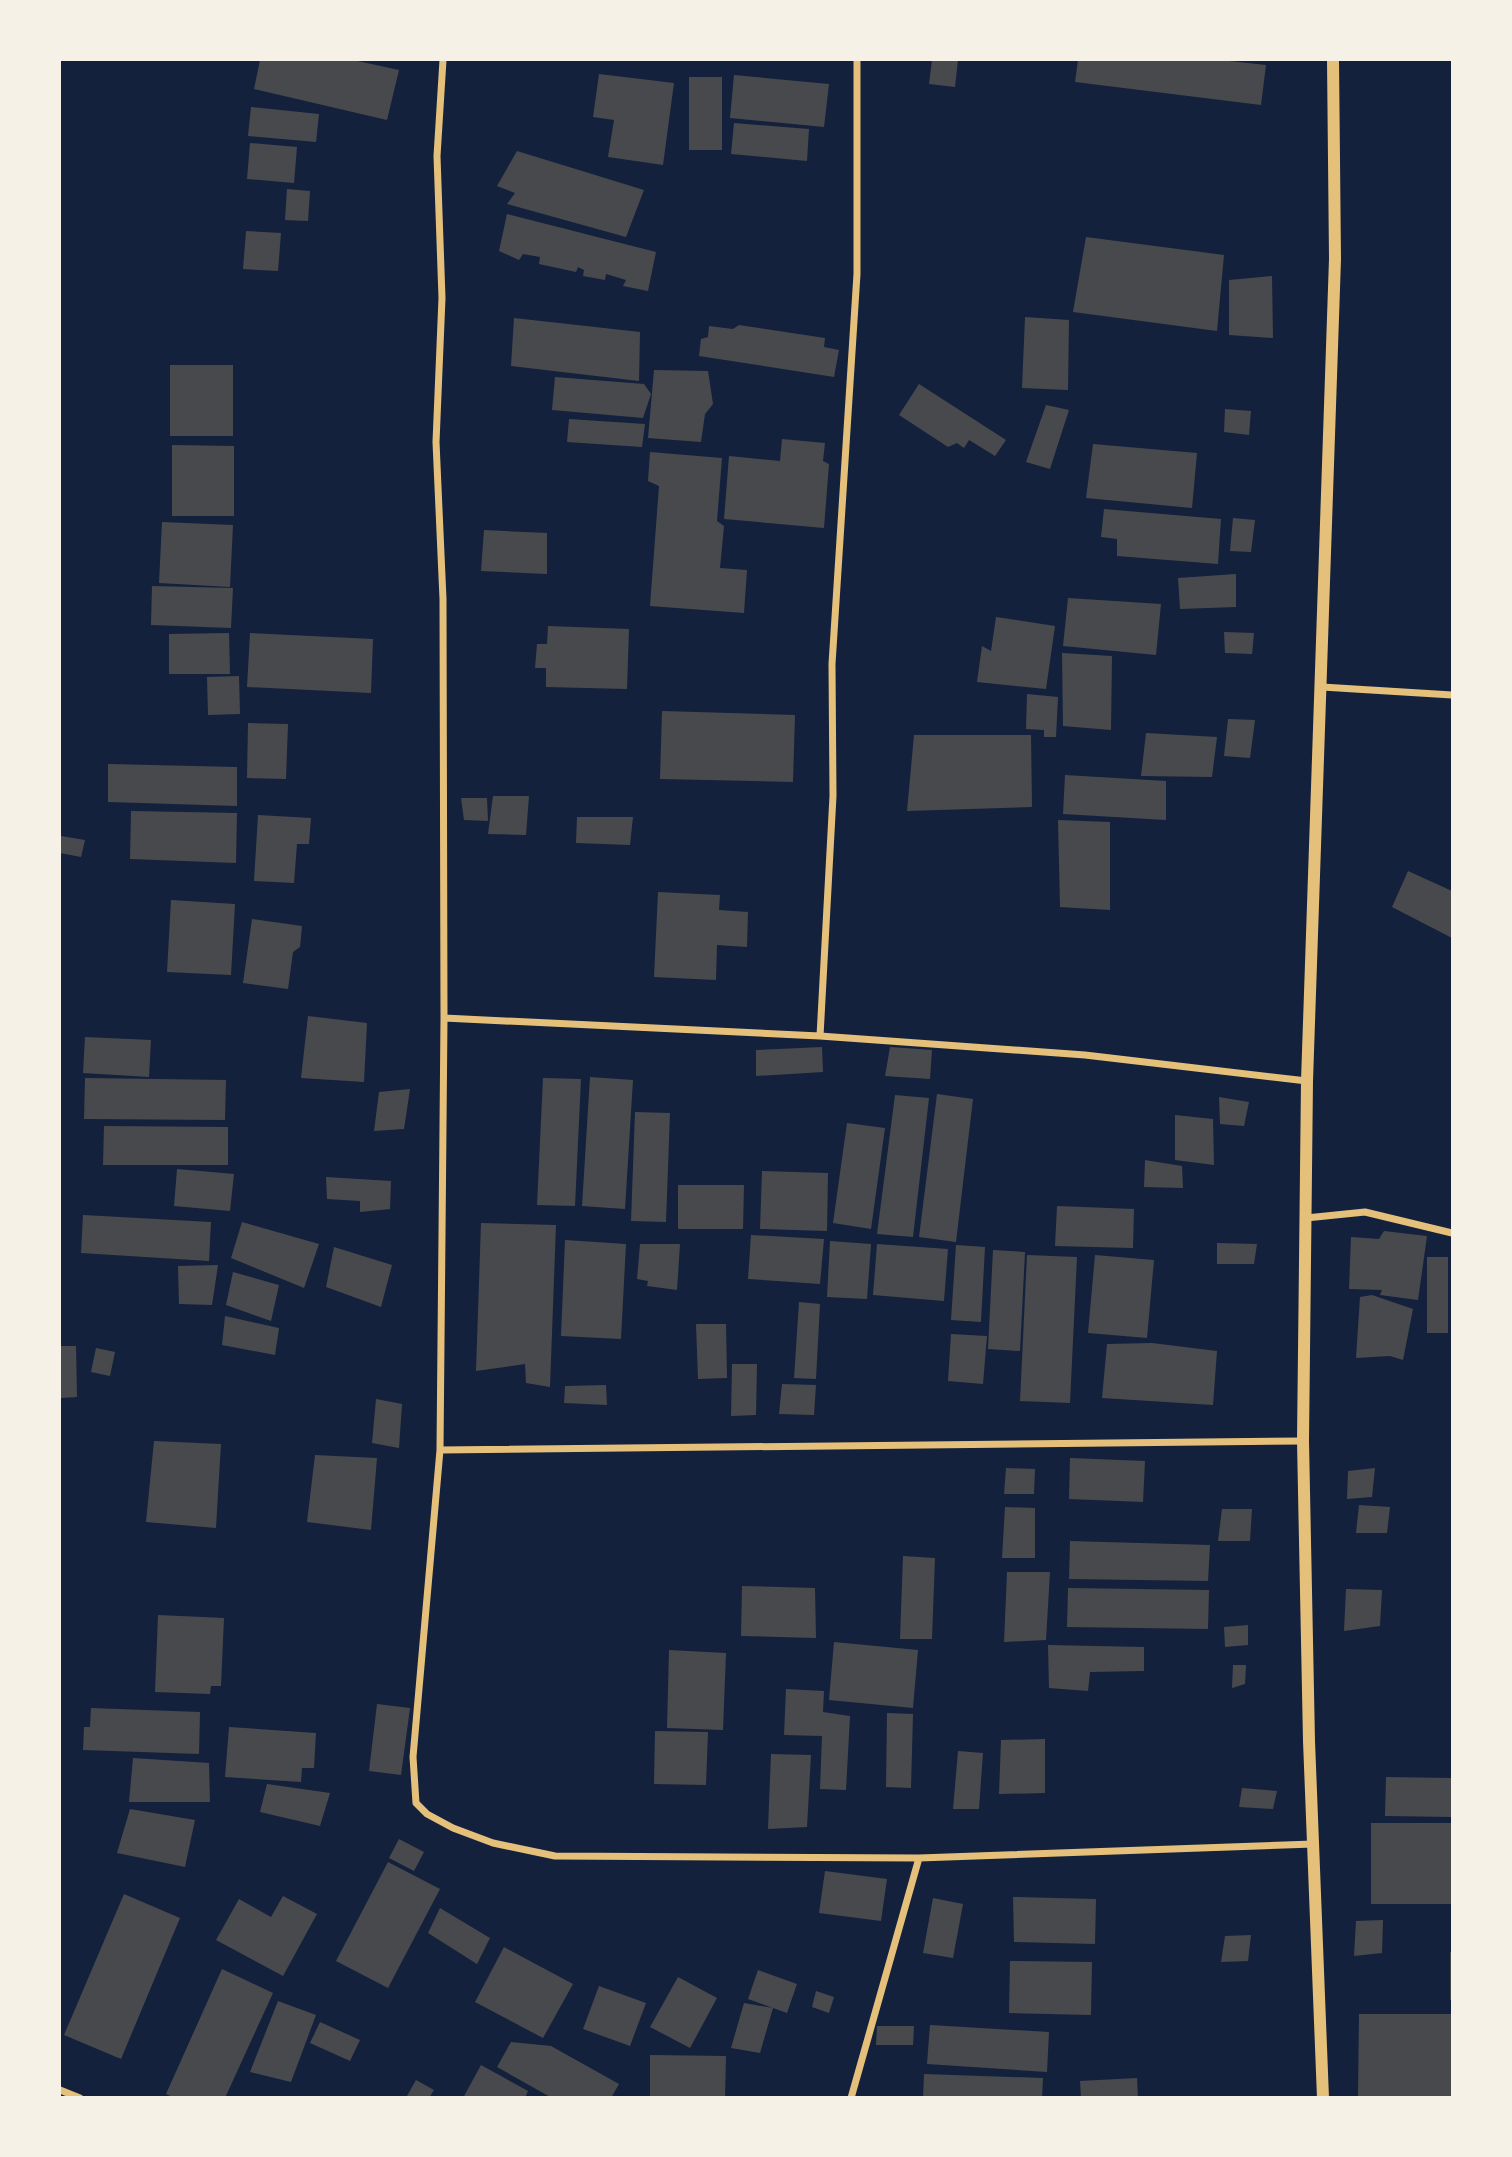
<svg xmlns="http://www.w3.org/2000/svg" width="1512" height="2157" viewBox="0 0 1512 2157" font-family="Literata,serif">
  <style>
    .building { fill: #48494c }
    .lines { fill: none; stroke-linecap: round; stroke-linejoin: round }
    .minor { stroke: #e5c07b; stroke-width: 7 }
    .tertiary { stroke: #e5c07b; stroke-width: 12 }
  </style>
  <rect width="100%" height="100%" fill="#14213d"/>
  <path class="building" d="M260 60H353L399 70 387 120 254 89Z
    M932 60H958L955 87 929 84Z
    M1078 60H1220L1266 65 1261 105 1075 82Z
    M599 74 674 83 663 165 608 157 614 120 593 117Z
    M734 75 829 84 824 127 730 118Z
    M689 77H722V150H689Z
    M251 107 319 114 316 142 248 136Z
    M734 123 809 129 807 161 731 154Z
    M250 143 297 147 294 183 247 179Z
    M517 151 644 190 626 237 507 204 515 193 497 186Z
    M287 189 310 191 308 221 285 220Z
    M507 214 656 252 648 291 623 286 626 280 606 274 605 280 583 276 584 270 578 267 576 272 539 264 540 257 523 254 519 260 499 251Z
    M246 231 281 233 278 271 243 269Z
    M1086 237 1224 255 1217 331 1073 312Z
    M1272 276 1273 338 1229 335V280Z
    M1025 317 1069 320 1068 390 1022 388Z
    M514 318 640 332 639 381 511 366Z
    M739 325 825 338 824 347 839 350 834 377 699 356 701 339 708 337 709 326 733 329Z
    M170 365H233V436H170Z
    M654 370 708 371 713 404 705 414 701 442 648 438Z
    M555 377 644 384 651 394 643 418 552 410Z
    M919 384 1006 440 995 456 969 440 964 448 957 443 948 447 899 415Z
    M1046 405 1069 410 1050 469 1026 462Z
    M1225 409 1251 411 1249 435 1224 432Z
    M569 419 645 424 642 447 567 442Z
    M782 439 825 443 823 461 829 464 824 528 724 519 729 456 780 461Z
    M1093 444 1197 453 1192 508 1086 498Z
    M172 445 234 446V516H172Z
    M650 452 722 458 717 521 724 526 720 568 747 570 744 613 650 606 659 486 648 481Z
    M1104 509 1221 519 1218 564 1117 556V539L1101 537Z
    M1233 518 1255 520 1251 552 1230 551Z
    M162 522 233 525 230 587 159 583Z
    M484 530 547 533V574L481 571Z
    M1236 574V607L1180 609 1178 578Z
    M152 586 233 588 231 628 151 625Z
    M1068 598 1161 604 1156 655 1063 646Z
    M996 617 1055 626 1046 689 977 682 982 646 991 651Z
    M548 626 629 629 627 689 546 687V668H535L537 644H547Z
    M1224 632 1254 633 1252 654 1225 653Z
    M229 633 230 674H169V634Z
    M250 633 373 639 371 693 247 687Z
    M1062 653 1112 656 1111 730 1063 726Z
    M239 676 240 714 208 715 207 677Z
    M1027 694 1058 697 1056 737H1044V730L1026 729Z
    M662 711 795 715 793 782 660 779Z
    M1228 719 1255 720 1250 758 1224 756Z
    M248 723 288 724 286 779 247 778Z
    M1146 733 1217 737 1212 777 1141 776Z
    M914 735H1031L1032 807 907 811Z
    M108 764 237 767V806L108 802Z
    M1065 775 1166 781V820L1063 814Z
    M493 796H529L526 835 488 834Z
    M461 798H487L488 821 464 820Z
    M131 811 237 813 236 863 130 859Z
    M258 815 311 818 309 844H297L294 883 254 881Z
    M577 817H633L630 845 576 843Z
    M1058 820 1110 822V910L1060 907Z
    M61 836 85 840 81 857 60 853Z
    M1408 871 1452 891V938L1392 907Z
    M658 892 720 895 719 910 748 912 747 947 717 945 716 980 654 977Z
    M171 900 235 904 231 975 167 972Z
    M252 919 302 926 300 947 293 952 288 989 243 983Z
    M308 1016 367 1023 364 1082 301 1078Z
    M85 1037 151 1040 149 1077 83 1073Z
    M822 1047 823 1072 756 1076V1050Z
    M890 1047 932 1050 930 1079 885 1076Z
    M590 1077 633 1080 625 1209 582 1206Z
    M85 1078 226 1080 225 1120 84 1119Z
    M543 1078 581 1079 575 1206 537 1205Z
    M410 1089 404 1129 374 1131 379 1092Z
    M937 1094 973 1099 956 1242 919 1237Z
    M895 1095 929 1098 913 1237 877 1234Z
    M1219 1097 1249 1102 1244 1126 1220 1124Z
    M635 1112 670 1113 666 1222 631 1221Z
    M1175 1115 1213 1119 1214 1165 1175 1160Z
    M847 1123 885 1128 871 1229 833 1223Z
    M104 1126 228 1127V1165H103Z
    M1145 1160 1182 1166 1183 1188 1144 1187Z
    M177 1169 234 1174 230 1211 174 1206Z
    M762 1171 828 1173 827 1231 760 1229Z
    M326 1177 391 1181 390 1209 360 1212V1201L327 1199Z
    M678 1185H744L743 1229H678Z
    M1057 1206 1134 1209 1133 1248 1055 1246Z
    M83 1215 211 1222 209 1261 81 1253Z
    M242 1222 319 1244 304 1288 231 1258Z
    M481 1223 556 1225 550 1387 526 1383 525 1364 476 1371Z
    M1384 1231 1427 1236 1418 1300 1380 1295 1382 1290 1349 1289 1351 1237 1379 1239Z
    M751 1235 824 1239 820 1284 748 1279Z
    M565 1240 626 1244 621 1339 561 1336Z
    M830 1241 871 1244 867 1299 827 1297Z
    M1217 1243 1257 1244 1254 1264H1217Z
    M640 1244H680L677 1290 647 1286 648 1281 637 1279Z
    M877 1244 948 1249 944 1301 873 1295Z
    M956 1245 985 1247 981 1322 951 1320Z
    M334 1247 392 1265 381 1307 326 1287Z
    M993 1250 1025 1252 1020 1351 988 1349Z
    M1027 1255 1077 1257 1070 1403 1020 1401Z
    M1095 1255 1154 1260 1147 1338 1088 1333Z
    M1427 1257H1448V1333H1427Z
    M218 1265 212 1305 179 1304 178 1266Z
    M233 1272 279 1285 271 1321 226 1305Z
    M1372 1295 1413 1309 1403 1360 1390 1356 1356 1358 1360 1297Z
    M799 1302 820 1304 816 1379 794 1378Z
    M225 1316 279 1328 275 1355 222 1345Z
    M696 1324H726L727 1378 698 1379Z
    M951 1334 987 1336 983 1384 948 1381Z
    M1152 1343 1217 1351 1213 1405 1102 1398 1107 1344Z
    M60 1346H76L77 1397 60 1398Z
    M96 1348 115 1352 110 1376 91 1372Z
    M732 1364H757L756 1415 731 1416Z
    M782 1384 816 1385 814 1415 779 1414Z
    M606 1385 607 1405 564 1403 565 1386Z
    M376 1399 402 1404 399 1448 372 1443Z
    M154 1441 221 1444 216 1528 146 1522Z
    M315 1455 377 1458 371 1530 307 1522Z
    M1070 1458 1145 1461 1143 1502 1069 1499Z
    M1006 1468 1035 1469 1034 1494H1004Z
    M1375 1468 1372 1497 1347 1499 1348 1471Z
    M1359 1505 1390 1507 1387 1533H1356Z
    M1005 1507 1035 1508V1558H1002Z
    M1222 1509H1252L1250 1541H1218Z
    M1070 1541 1210 1545 1208 1581 1069 1579Z
    M903 1556 935 1558 932 1639H900Z
    M1007 1572H1050L1046 1640 1004 1642Z
    M742 1586 815 1588 816 1638 741 1636Z
    M1068 1588 1209 1590 1208 1629 1067 1627Z
    M1346 1589 1382 1590 1380 1626 1344 1631Z
    M158 1615 224 1618 221 1686H211L210 1694 155 1692Z
    M1248 1625V1645L1225 1647 1224 1627Z
    M834 1642 918 1650 913 1708 829 1700Z
    M1048 1645 1144 1647V1671L1090 1672 1088 1691 1049 1688Z
    M669 1650 726 1653 723 1730 667 1728Z
    M1233 1665H1246L1245 1684 1232 1688Z
    M786 1689 824 1691 823 1712 850 1716 846 1790 820 1789 822 1736 784 1735Z
    M377 1704 410 1708 401 1775 369 1771Z
    M91 1708 200 1712 199 1754 83 1750 84 1727H90Z
    M887 1713 913 1714 911 1788 886 1787Z
    M229 1727 316 1733 314 1768H302L301 1782 225 1777Z
    M655 1731 708 1732 706 1785 654 1784Z
    M1045 1739V1793L999 1794 1001 1740Z
    M958 1751 983 1753 979 1809H953Z
    M771 1754 811 1755 807 1827 768 1829Z
    M133 1758 209 1763 210 1802H129Z
    M1386 1777 1452 1778V1817L1385 1816Z
    M267 1784 330 1793 320 1826 260 1812Z
    M1242 1788 1277 1791 1273 1809 1239 1807Z
    M130 1809 195 1820 185 1867 117 1853Z
    M1371 1823H1452V1904H1371Z
    M399 1839 424 1852 414 1871 389 1858Z
    M388 1862 440 1889 388 1988 336 1961Z
    M825 1871 887 1879 881 1921 819 1913Z
    M124 1894 180 1918 121 2059 64 2035Z
    M283 1896 317 1914 283 1976 216 1940 239 1899 271 1917Z
    M1013 1897 1096 1899 1095 1944 1014 1942Z
    M933 1898 963 1904 953 1958 923 1953Z
    M440 1908 490 1938 477 1964 428 1933Z
    M1383 1920 1382 1953 1354 1956 1356 1921Z
    M1251 1935 1248 1961 1221 1962 1225 1936Z
    M504 1947 573 1984 543 2038 475 2002Z
    M1450 1952H1452V2000H1450Z
    M1010 1961 1092 1962 1091 2015 1009 2013Z
    M222 1969 273 1993 225 2098H175L166 2094Z
    M758 1970 797 1984 787 2013 773 2008 760 2053 731 2048 744 2003 773 2008 748 1999Z
    M678 1977 717 1998 690 2048 650 2027Z
    M599 1986 646 2003 630 2046 583 2029Z
    M816 1991 834 1997 829 2013 812 2007Z
    M278 2001 316 2015 291 2082 250 2072Z
    M1359 2014H1452V2097L1358 2096Z
    M320 2022 360 2040 350 2061 310 2043Z
    M930 2025 1049 2032 1047 2072 927 2064Z
    M877 2026H914L913 2045H876Z
    M511 2042 551 2046 619 2084 611 2098H552L497 2067Z
    M650 2055 726 2056 725 2098H650Z
    M481 2065 528 2091 525 2098H463Z
    M924 2074 1043 2078 1042 2098H923Z
    M1137 2078 1138 2098H1081L1080 2081Z
    M416 2080 434 2090 429 2098 407 2096Z"/>
  <g class="lines">
    <path class="minor" d="M443 60 437 156 442 298 436 442 443 599 444 1018 440 1450 413 1757 416 1803 427 1814 453 1828 493 1843 555 1856 919 1858 1313 1844
      M1322 687 1452 695
      M444 1018 820 1036 1085 1055 1307 1081
      M820 1036 833 796 832 664 857 274V60
      M1306 1218 1365 1212 1452 1233
      M440 1450 1303 1441
      M60 2090 80 2098
      M851 2098 919 1858"/>
    <path class="tertiary" d="M1323 2098 1309 1741 1303 1441 1307 1081 1335 259 1333 60"/>
  </g>
  <rect width="1512" height="2157" fill="none" stroke="#f6f1e7" stroke-width="122"/>
</svg>
